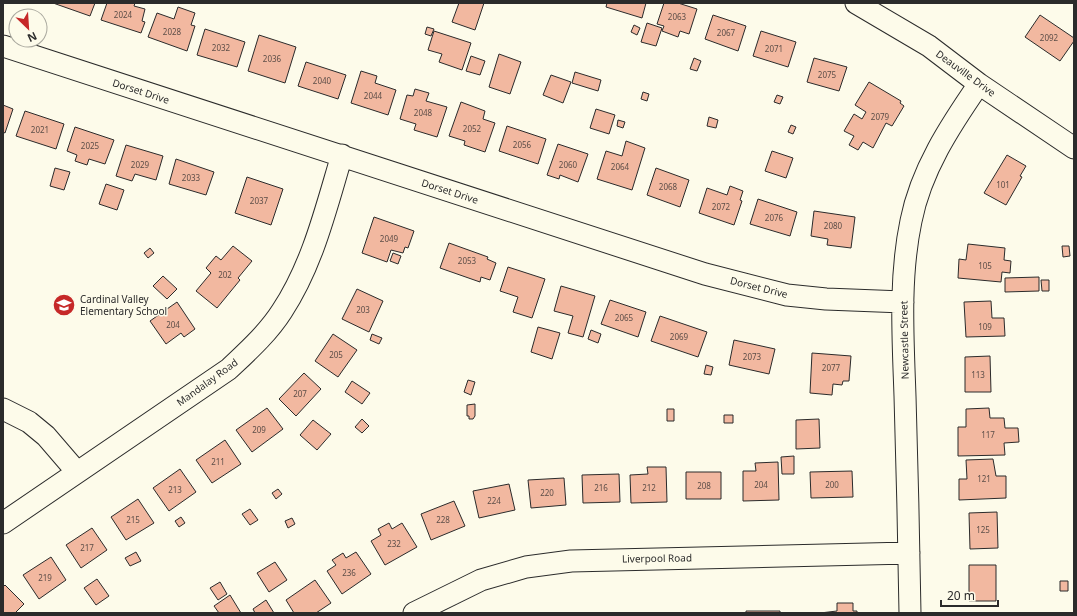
<svg xmlns="http://www.w3.org/2000/svg" width="1077" height="616" viewBox="0 0 1077 616" font-family="'Noto Sans',sans-serif">
  <style>
    .building { fill: #f2b8a0; stroke: #2b2b2b }
    .lines { fill: none; stroke-linecap: round; stroke-linejoin: round }
    .minor-casing { stroke: #2b2b2b; stroke-width: 23 }
    .minor { stroke: #fdfbea; stroke-width: 21 }
    .labels { text-anchor: middle; stroke-width: 3; stroke-linejoin: round; paint-order: stroke }
    .number-label { font-size: 8px; fill: #5d4e48 }
    .street-label { font-size: 10px; fill: #2b2b2b; stroke: #fdfbea }
    .poi-label { font-size: 10px; fill: #2b2b2b; stroke: #fdfbea; text-anchor: start }
  </style>
  <rect width="100%" height="100%" fill="#fdfbea"/>
  <path class="building" d="M53 3H95L90 16Z
    M107 3H135L134 6 145 9 142 21 145 22 141 33 101 20Z
    M459 3H484L475 30 452 22Z
    M607 3H646L642 18 606 7Z
    M664 3H678L697 9 689 34 680 31 678 37 662 31 664 26 657 24Z
    M178 7 195 13 191 25 195 26 187 51 148 37 157 13 174 19Z
    M713 15 746 26 738 51 705 39Z
    M1040 15 1074 38V41L1060 61 1025 37Z
    M647 23 662 28 656 46 641 42Z
    M634 25 640 28 637 35 631 32Z
    M427 27 434 29 431 36 425 34Z
    M205 29 245 42 237 67 197 55Z
    M434 31 471 43 462 70 439 62 442 54 428 50Z
    M761 31 796 42 788 67 753 56Z
    M259 35 296 47 285 83 248 71Z
    M499 54 521 62 510 94 489 87Z
    M471 56 485 61 480 75 466 71Z
    M694 58 701 61 697 71 690 69Z
    M814 58 847 67 839 91 807 82Z
    M306 62 346 75 338 99 298 86Z
    M361 71 377 76 375 83 396 90 388 115 351 103Z
    M575 72 601 80 598 91 572 83Z
    M551 75 571 82 563 103 543 95Z
    M869 82 901 101 900 103 904 106 892 126 886 123 873 148 863 142 858 150 849 145 854 136 844 131 854 114 862 119 866 112 855 105Z
    M415 89 429 93 426 101 447 107 437 137 414 130 416 124 400 119 407 95 413 96Z
    M643 92 649 94 647 101 641 99Z
    M777 95 783 97 780 104 774 102Z
    M461 102 485 111 483 119 495 123 485 152 464 145 465 141 449 136Z
    M3 105 13 109 5 133 3 132Z
    M596 109 615 115 609 134 590 128Z
    M25 111 64 124 56 149 16 136Z
    M709 117 718 120 716 128 707 126Z
    M618 120 625 122 623 128 617 126Z
    M791 125 796 127 793 134 788 132Z
    M507 126 546 139 538 164 499 151Z
    M75 127 114 140 105 164 89 159 87 165 75 161 77 155 67 151Z
    M626 141 645 148 632 190 597 179 606 151 622 156Z
    M558 144 588 154 578 182 560 175 559 179 547 175Z
    M126 145 163 156 156 180 135 174 132 181 116 176Z
    M772 151 793 158 786 178 765 171Z
    M1007 155 1026 166 1020 176 1022 177 1006 205 984 193Z
    M176 159 214 172 206 195 169 184Z
    M55 168 70 172 64 190 50 186Z
    M656 168 689 180 680 207 647 195Z
    M247 177 283 189 271 225 235 213Z
    M106 184 124 190 117 210 99 204Z
    M730 186 743 191 740 200 742 201 734 225 699 213 707 188 727 195Z
    M758 199 797 212 790 236 750 224Z
    M814 211 855 217 851 248 827 245 828 239 811 236Z
    M374 217 414 231 408 248 405 247 403 253 391 250 387 262 362 253Z
    M449 243 488 257 487 259 496 263 490 280 481 277 480 282 440 268Z
    M968 244 1005 248 1004 260 1011 261 1010 273 1002 272 1001 282 958 278 959 259 966 260Z
    M233 246 252 261 238 278 240 280 217 308 196 291 211 273 206 268 216 256 221 260Z
    M1062 246H1069L1070 256 1063 257Z
    M150 248 154 253 148 258 144 253Z
    M393 253 401 256 398 264 390 261Z
    M508 267 545 279 532 318 513 312 518 297 500 291Z
    M163 276 177 289 167 299 153 286Z
    M1039 277V291L1005 292V278Z
    M1041 280H1049V291H1042Z
    M561 286 595 296 583 337 568 333 573 316 554 311Z
    M357 289 383 301 369 332 342 319Z
    M610 300 646 312 638 337 601 324Z
    M991 301 992 318H1004L1005 336 966 337 964 302Z
    M177 302 195 329 184 337 181 333 166 344 150 321Z
    M660 316 707 332 698 357 651 341Z
    M538 327 560 333 552 359 531 352Z
    M591 330 601 334 598 343 588 339Z
    M333 334 357 350 338 377 315 361Z
    M372 334 382 338 379 344 370 340Z
    M734 340 775 349 769 374 729 365Z
    M812 353 851 356 849 381H843L842 385 833 384 832 395 810 393Z
    M990 356 991 392H965V357Z
    M706 365 713 367 711 375 704 374Z
    M304 373 321 389 296 416 279 399Z
    M468 380 475 382 471 395 464 392Z
    M352 381 370 393 362 404 345 392Z
    M475 404V416L473 419H469V416H467V405Z
    M267 408 283 429 252 452 236 430Z
    M989 408 990 418H1004L1005 428H1018L1019 442 1004 443 1005 455 958 456V427H966V409Z
    M667 409H674V421H667Z
    M724 415H733V423H724Z
    M362 419 369 426 362 433 355 427Z
    M819 419 820 448 796 449V420Z
    M313 420 331 434 317 450 300 435Z
    M225 440 241 464 212 483 196 460Z
    M794 456V474H782L781 457Z
    M993 459 996 476H1006V498L959 500V479H967L966 460Z
    M778 462 779 500 743 501V471H756L755 463Z
    M647 467H666L667 502 631 503 630 475 648 474Z
    M180 469 196 492 169 511 153 488Z
    M852 471 853 497 811 498 810 472Z
    M686 472H721V499H686Z
    M619 474 620 502 583 503 582 475Z
    M564 478 566 505 531 508 528 480Z
    M509 484 515 510 479 518 473 491Z
    M278 489 282 494 276 499 272 493Z
    M138 499 154 523 126 540 111 517Z
    M454 501 465 526 431 540 421 514Z
    M250 509 258 520 250 525 242 514Z
    M997 512 998 548 970 549 969 513Z
    M181 517 185 523 179 527 175 521Z
    M292 518 295 524 288 528 285 521Z
    M389 523 392 529 402 523 417 547 385 565 371 541 381 535 378 529Z
    M92 528 107 550 81 568 66 545Z
    M136 552 141 561 130 566 125 558Z
    M356 552 371 574 342 594 327 571 336 565 332 560 343 553 346 558Z
    M51 557 66 580 39 599 23 575Z
    M275 562 287 580 269 592 257 573Z
    M969 565H996V601H969Z
    M97 579 109 596 96 605 84 588Z
    M315 580 331 603 316 613H294L286 600Z
    M1060 581H1068V591H1060Z
    M220 582 227 594 218 600 210 588Z
    M5 585 24 604 15 613H3V587Z
    M230 595 241 613H219L214 606Z
    M266 600 274 613H255L253 609Z
    M837 603H853V611H857V613H820L837 611Z
    M746 611H780V613H746Z"/>
  <g class="lines">
    <g class="minor-casing">
      <path id="minor" d="M856 3 929 46 979 84 1074 148
        M3 46 705 274 787 295 826 299 903 302
        M3 409 29 422 46 436 77 472
        M3 523 229 369C248 351 268 333 282 311 313 264 326 208 342 155
        M414 613 481 580 526 567 571 561 909 553
        M910 613C909 541 907 468 905 396 903 338 899 278 911 221 921 170 950 126 979 84"/>
    </g>
    <use href="#minor" class="minor"/>
  </g>
  <defs>
    <g id="school-disc" transform="scale(1.15)"><circle r="9.5" fill="#c62828" stroke="#fdfbea"/><path d="M0-5L7-2L0 1L-7-2ZM-4 1L0 2.5L4 1V4Q0 6-4 4Z" fill="#fff"/></g>
  </defs>
  <g fill-rule="evenodd">
    <use href="#school-disc" x="64" y="305"/>
  </g>
  <g class="labels">
    <g class="number-label">
      <text x="123" y="18">2024</text>
      <text x="677" y="20">2063</text>
      <text x="172" y="35">2028</text>
      <text x="726" y="36">2067</text>
      <text x="1049" y="41">2092</text>
      <text x="221" y="51">2032</text>
      <text x="774" y="52">2071</text>
      <text x="272" y="62">2036</text>
      <text x="827" y="78">2075</text>
      <text x="322" y="84">2040</text>
      <text x="373" y="99">2044</text>
      <text x="423" y="116">2048</text>
      <text x="880" y="120">2079</text>
      <text x="472" y="132">2052</text>
      <text x="40" y="133">2021</text>
      <text x="522" y="148">2056</text>
      <text x="90" y="149">2025</text>
      <text x="140" y="168">2029</text>
      <text x="568" y="168">2060</text>
      <text x="620" y="170">2064</text>
      <text x="191" y="181">2033</text>
      <text x="1003" y="188">101</text>
      <text x="668" y="190">2068</text>
      <text x="259" y="204">2037</text>
      <text x="721" y="210">2072</text>
      <text x="774" y="221">2076</text>
      <text x="833" y="229">2080</text>
      <text x="389" y="242">2049</text>
      <text x="467" y="264">2053</text>
      <text x="985" y="269">105</text>
      <text x="225" y="278">202</text>
      <text x="363" y="313">203</text>
      <text x="624" y="321">2065</text>
      <text x="173" y="328">204</text>
      <text x="985" y="330">109</text>
      <text x="679" y="340">2069</text>
      <text x="336" y="358">205</text>
      <text x="752" y="360">2073</text>
      <text x="831" y="371">2077</text>
      <text x="978" y="378">113</text>
      <text x="300" y="397">207</text>
      <text x="259" y="433">209</text>
      <text x="988" y="438">117</text>
      <text x="218" y="465">211</text>
      <text x="984" y="482">121</text>
      <text x="761" y="488">204</text>
      <text x="832" y="488">200</text>
      <text x="704" y="489">208</text>
      <text x="601" y="491">216</text>
      <text x="649" y="491">212</text>
      <text x="175" y="493">213</text>
      <text x="547" y="496">220</text>
      <text x="494" y="504">224</text>
      <text x="133" y="523">215</text>
      <text x="443" y="523">228</text>
      <text x="983" y="533">125</text>
      <text x="394" y="547">232</text>
      <text x="87" y="551">217</text>
      <text x="349" y="576">236</text>
      <text x="45" y="581">219</text>
    </g>
    <g class="street-label">
      <text transform="translate(966 73) rotate(36)" y="4">Deauville Drive</text>
      <text transform="translate(141 91) rotate(18)" y="4">Dorset Drive</text>
      <text transform="translate(450 191) rotate(18)" y="4">Dorset Drive</text>
      <text transform="translate(759 287) rotate(14)" y="4">Dorset Drive</text>
      <text transform="translate(904 340) rotate(-91)" y="4">Newcastle Street</text>
      <text transform="translate(207 382) rotate(-36)" y="4">Mandalay Road</text>
      <text transform="translate(657 558) rotate(-1)" y="4">Liverpool Road</text>
    </g>
    <g class="poi-label">
      <text x="80" y="303">Cardinal Valley<tspan x="80" dy="12">Elementary School</tspan></text>
    </g>
  </g>
  <rect width="1077" height="616" fill="none" stroke="#2b2b2b" stroke-width="8"/>
  <g transform="translate(28 28) rotate(155)"><circle r="19" fill="#fdfbea" stroke="#a9a89e"/>
  <path d="M0-3L7 15L0 10L-7 15Z" fill="#c62828"/>
  <text y="-6" font-size="11" font-weight="bold" text-anchor="middle" fill="#2b2b2b">N</text>
  </g>
  <path d="M941 600v6h57v-6" fill="none" stroke="#2b2b2b" stroke-width="2"/>
  <text x="947" y="600" font-size="12" fill="#2b2b2b" stroke="#fdfbea" stroke-width="3" paint-order="stroke">20 m</text>
</svg>
